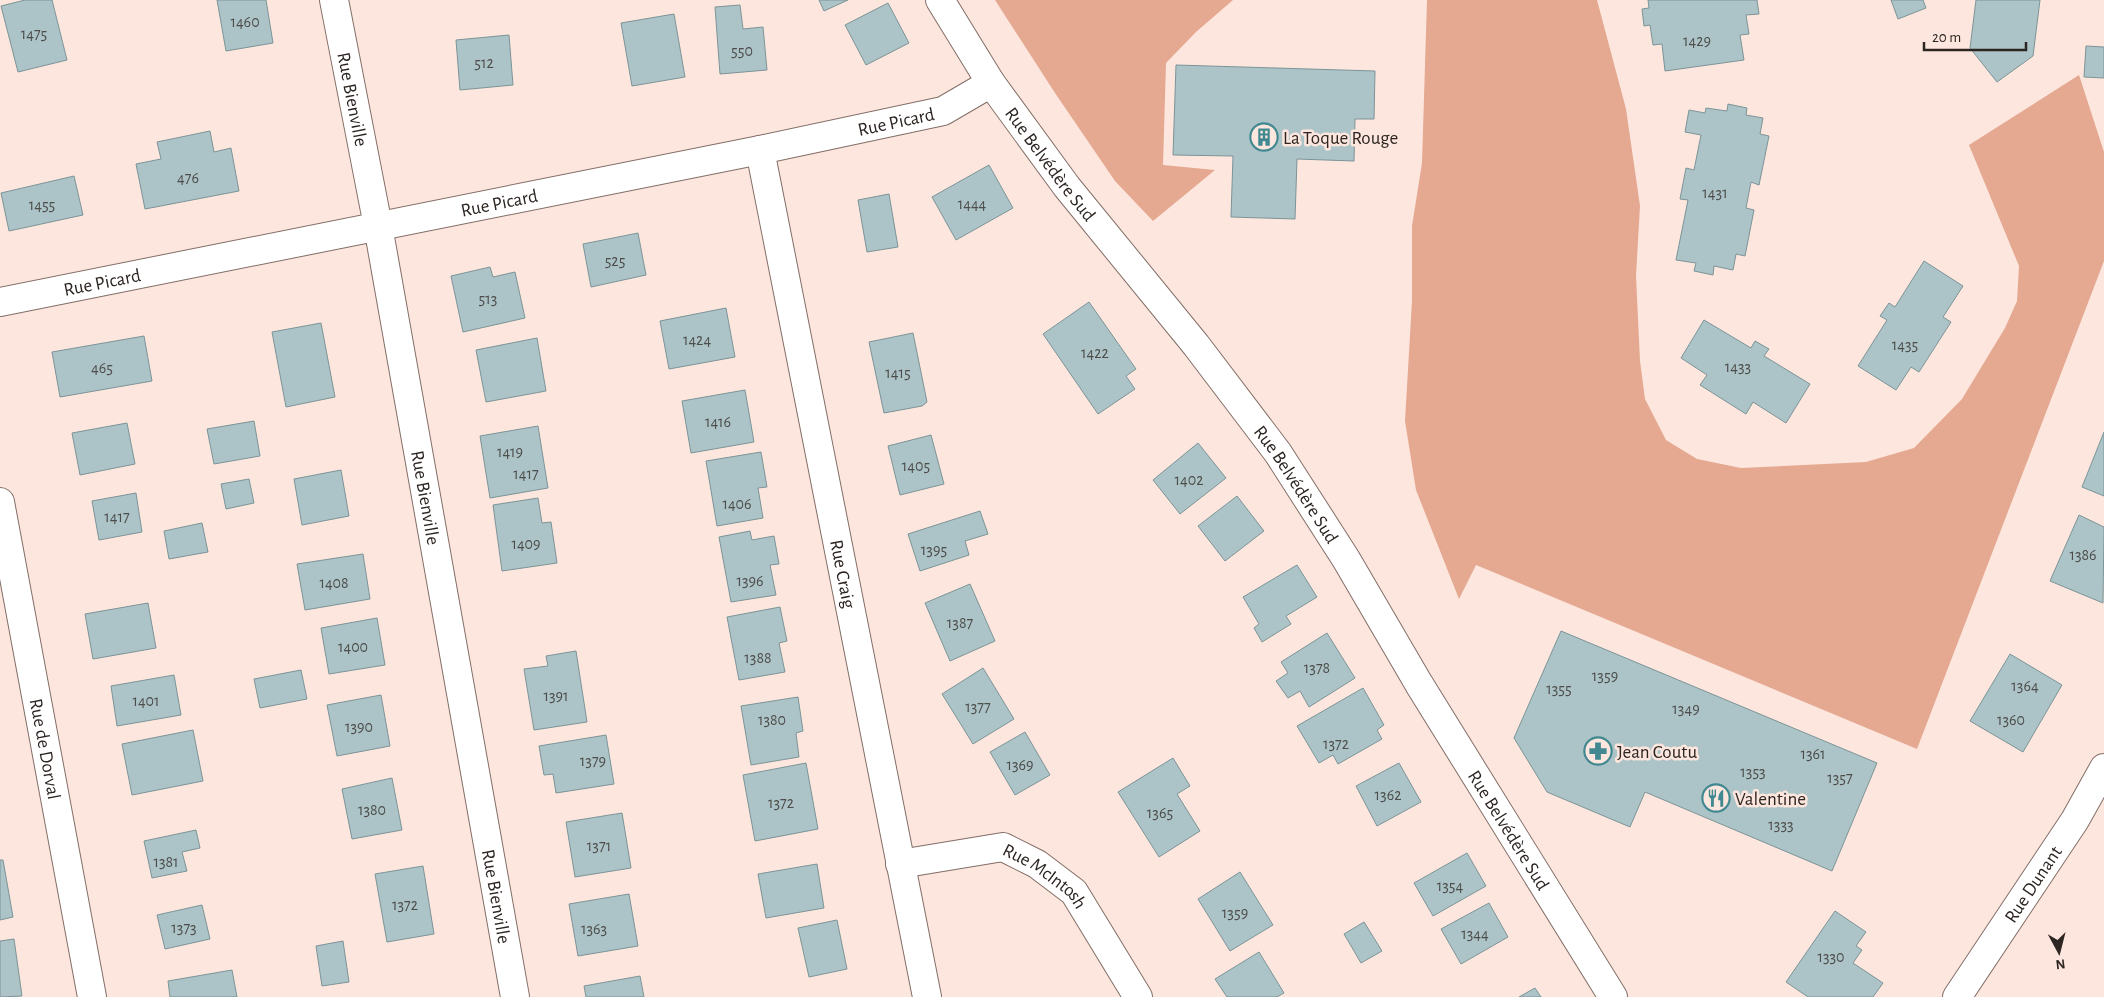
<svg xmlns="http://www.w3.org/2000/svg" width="2104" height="997" viewBox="0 0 2104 997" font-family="'Alegreya Sans',sans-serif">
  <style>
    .forest { fill: #e5a890 }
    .building { fill: #acc4c7; stroke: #7c9497 }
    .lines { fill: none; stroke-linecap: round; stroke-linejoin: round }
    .minor-casing { stroke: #826e67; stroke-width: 30 }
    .minor { stroke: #fff; stroke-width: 28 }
    .labels { text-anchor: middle; stroke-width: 5; stroke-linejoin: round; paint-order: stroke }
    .number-label { font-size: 16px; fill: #4d4d4b }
    .street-label { font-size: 19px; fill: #2d2522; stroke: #fce6de }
    .poi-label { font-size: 19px; fill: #2d2522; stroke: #fce6de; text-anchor: start }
  </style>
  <rect width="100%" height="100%" fill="#fce6de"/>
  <path class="forest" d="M995 0H1233L1196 32 1166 63 1163 165 1215 170 1153 221 1115 181 1055 93Z
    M1427 0H1597L1626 109 1640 206 1636 276 1640 361 1645 399 1666 440 1697 459 1741 468 1866 462 1914 448 1962 399 2005 328 2017 301 2019 266 1969 145 2079 75 2104 152V261L1917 749 1476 565 1459 599 1416 490 1405 421 1412 301V226L1422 163Z"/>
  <path class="building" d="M25 0H52L67 60 18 72 1 6Z
    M217 0H266L273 43 226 51Z
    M819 0H848L824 11Z
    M1648 0H1757L1759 14 1746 15 1749 34 1740 35 1744 60 1665 71 1662 44 1653 45 1650 25 1644 26 1642 9 1649 8Z
    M1891 0H1923L1926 8 1898 19Z
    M1976 0H2040L2033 56 1997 82 1970 48Z
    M888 3 909 43 866 65 845 25Z
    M740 5 743 29 763 27 767 70 720 74 715 7Z
    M674 14 685 77 632 86 621 23Z
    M509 35 513 85 460 90 456 40Z
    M2086 46 2104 47V78L2084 77Z
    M1176 65 1375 71 1374 119H1355L1354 161 1297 159 1295 219 1231 217 1233 156 1173 155Z
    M1728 104 1747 108 1746 115 1763 118 1760 134 1769 136 1759 185 1751 182 1746 208 1754 210 1745 256 1736 254 1733 270 1714 266 1713 275 1694 271 1696 263 1676 260 1688 200 1680 199 1686 168 1694 170 1701 135 1685 132 1689 110 1705 113 1706 108 1727 111Z
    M210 131 214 152 231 148 239 191 145 209 136 164 161 159 157 142Z
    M989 165 1013 208 956 240 932 197Z
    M74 176 83 215 9 231 1 193Z
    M889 194 898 247 867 252 858 200Z
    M638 233 646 275 591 287 583 244Z
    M1924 261 1963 286 1943 317 1951 322 1919 372 1911 367 1896 390 1858 366 1887 320 1880 316 1889 303 1895 307Z
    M490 267 493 277 515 272 525 318 463 332 451 276Z
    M1089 302 1136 369 1126 376 1135 389 1098 414 1043 334Z
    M726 308 735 357 669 369 660 321Z
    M1704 320 1751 348 1755 341 1769 349 1764 356 1810 384 1786 423 1753 402 1746 414 1700 385 1707 375 1681 358Z
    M321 323 335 397 286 407 272 332Z
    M913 333 927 402 922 406 884 413 869 342Z
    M144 336 152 381 60 397 52 352Z
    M537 338 546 391 486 402 476 350Z
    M745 390 754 442 691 453 682 401Z
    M254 421 260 456 214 464 207 429Z
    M127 423 135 464 80 475 72 433Z
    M538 426 548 488 490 498 480 436Z
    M2104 432V496L2082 487Z
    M931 435 944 484 900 495 888 446Z
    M1198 443 1226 478 1180 514 1153 480Z
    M761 452 767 487 758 488 763 518 717 526 706 461Z
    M341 470 349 516 302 525 294 479Z
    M249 479 254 503 226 509 221 484Z
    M136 493 142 532 99 540 92 501Z
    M1237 496 1264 531 1225 561 1198 526Z
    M538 498 542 523 551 522 557 563 502 571 493 505Z
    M980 511 988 534 965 541 969 555 920 571 908 534Z
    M2079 515 2104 527 2103 603 2050 581Z
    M202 523 208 552 169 559 164 531Z
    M750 531 752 540 774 536 779 564 770 565 776 595 731 602 719 537Z
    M363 554 370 599 305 610 297 564Z
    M1297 565 1317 597 1286 616 1291 624 1262 642 1254 628 1259 624 1243 597Z
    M970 584 995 641 950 661 925 603Z
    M148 603 156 648 93 659 85 614Z
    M780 607 787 641 779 643 785 672 739 680 727 617Z
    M377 618 385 665 329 674 321 628Z
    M1561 631 1877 763 1832 871 1645 792 1630 827 1547 792 1514 738Z
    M1327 633 1355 678 1309 707 1300 691 1288 698 1276 681 1288 673 1281 662Z
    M576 651 587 722 534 730 524 669 548 666 546 656Z
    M2010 654 2062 685 2023 752 1970 721Z
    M983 668 1014 719 973 744 942 694Z
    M301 670 307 699 260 708 254 679Z
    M174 675 181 715 117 726 111 686Z
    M1363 688 1384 725 1377 730 1382 739 1338 764 1333 755 1319 763 1297 726Z
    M381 695 390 746 337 756 327 705Z
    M798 697 803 731 796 733 799 757 751 765 741 706Z
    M193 730 203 781 132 795 122 744Z
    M1025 732 1050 775 1015 795 990 752Z
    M606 735 614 784 556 793 553 774 544 775 539 746Z
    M1173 758 1190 786 1177 794 1200 831 1159 857 1118 792Z
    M806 763 818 829 755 841 743 775Z
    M1399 763 1421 802 1377 826 1356 786Z
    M392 778 402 830 352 839 342 789Z
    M622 813 631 868 575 877 566 822Z
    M196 830 200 848 182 852 187 871 152 878 144 841Z
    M1467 853 1486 886 1433 916 1414 883Z
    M0 860H3L13 917 0 920Z
    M817 864 824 908 766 918 758 874Z
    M423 866 434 934 387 942 375 874Z
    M1240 872 1273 925 1230 951 1198 899Z
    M629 894 638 946 578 956 569 904Z
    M1489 903 1508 937 1461 964 1441 929Z
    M202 905 210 939 165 949 157 915Z
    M1835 911 1866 932 1856 946 1862 950 1853 963 1883 983 1873 997H1808L1786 982Z
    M837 920 847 969 809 977 798 928Z
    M1364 922 1382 951 1361 963 1344 934Z
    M14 939 22 996 0 997V941Z
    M343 941 349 982 322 986 316 946Z
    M1259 952 1284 993 1277 997H1227L1215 979Z
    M232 970 237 997H170L168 981Z
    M640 976 644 997H586L584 986Z
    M1535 988 1541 997H1519Z"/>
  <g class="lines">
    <g class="minor-casing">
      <g id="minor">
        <path id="s1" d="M334 0 378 226 515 997"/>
        <path id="s2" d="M940 0 991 83 1067 187 1196 345 1278 453 1346 559 1419 684 1613 997"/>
        <path id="s3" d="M760 150 927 997"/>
        <path id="s4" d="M0 302 760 150 943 111 991 83"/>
        <path id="s5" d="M0 502 92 997"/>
        <path id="s6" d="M900 864 1003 847 1037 864 1074 892 1138 997"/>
        <path id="s7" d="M1957 997 2075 820 2104 768"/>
      </g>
    </g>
    <use href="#minor" class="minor"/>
  </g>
  <defs>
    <g id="building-ring" transform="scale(1.4375)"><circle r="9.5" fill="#fce6de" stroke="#418891" stroke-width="1.5"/><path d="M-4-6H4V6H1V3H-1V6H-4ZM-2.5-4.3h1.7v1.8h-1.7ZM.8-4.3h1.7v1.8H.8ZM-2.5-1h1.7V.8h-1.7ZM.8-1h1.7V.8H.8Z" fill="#418891"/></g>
    <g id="pharmacy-ring" transform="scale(1.4375)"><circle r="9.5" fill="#fce6de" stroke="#418891" stroke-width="1.5"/><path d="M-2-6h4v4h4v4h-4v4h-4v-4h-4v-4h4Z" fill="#418891"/></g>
    <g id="restaurant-ring" transform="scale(1.4375)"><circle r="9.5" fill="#fce6de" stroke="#418891" stroke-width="1.5"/><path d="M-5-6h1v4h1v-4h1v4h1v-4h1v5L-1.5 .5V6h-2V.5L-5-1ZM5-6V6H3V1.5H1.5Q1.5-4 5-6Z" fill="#418891"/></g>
  </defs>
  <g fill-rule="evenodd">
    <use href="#building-ring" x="1264" y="137"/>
    <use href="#pharmacy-ring" x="1598" y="751"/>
    <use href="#restaurant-ring" x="1716" y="798"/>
  </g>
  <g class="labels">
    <g class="number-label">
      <text x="245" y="27">1460</text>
      <text x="34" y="39">1475</text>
      <text x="1697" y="46">1429</text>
      <text x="742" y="56">550</text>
      <text x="484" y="68">512</text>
      <text x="188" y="183">476</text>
      <text x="1715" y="198">1431</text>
      <text x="972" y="209">1444</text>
      <text x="42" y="210">1455</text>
      <text x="615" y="266">525</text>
      <text x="488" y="304">513</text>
      <text x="697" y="345">1424</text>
      <text x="1905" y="350">1435</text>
      <text x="1095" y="358">1422</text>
      <text x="1738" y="372">1433</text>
      <text x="102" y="373">465</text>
      <text x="898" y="378">1415</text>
      <text x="718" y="427">1416</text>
      <text x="510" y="457">1419</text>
      <text x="916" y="471">1405</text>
      <text x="526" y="479">1417</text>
      <text x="1189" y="485">1402</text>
      <text x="737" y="509">1406</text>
      <text x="117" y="522">1417</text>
      <text x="526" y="549">1409</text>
      <text x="934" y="555">1395</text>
      <text x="2083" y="560">1386</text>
      <text x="750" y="586">1396</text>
      <text x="334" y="588">1408</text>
      <text x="960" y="628">1387</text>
      <text x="353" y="652">1400</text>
      <text x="758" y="663">1388</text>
      <text x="1317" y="673">1378</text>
      <text x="1605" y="681">1359</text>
      <text x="2025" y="691">1364</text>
      <text x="1559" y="694">1355</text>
      <text x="556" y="701">1391</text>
      <text x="146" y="706">1401</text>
      <text x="978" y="712">1377</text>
      <text x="1686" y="714">1349</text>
      <text x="772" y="725">1380</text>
      <text x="2011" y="725">1360</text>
      <text x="359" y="732">1390</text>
      <text x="1336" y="749">1372</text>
      <text x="1813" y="759">1361</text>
      <text x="593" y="766">1379</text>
      <text x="1020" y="770">1369</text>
      <text x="1753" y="777">1353</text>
      <text x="1840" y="783">1357</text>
      <text x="1388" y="800">1362</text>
      <text x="781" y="808">1372</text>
      <text x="372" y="815">1380</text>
      <text x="1160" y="818">1365</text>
      <text x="1781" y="830">1333</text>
      <text x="599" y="851">1371</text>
      <text x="166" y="867">1381</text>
      <text x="1450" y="891">1354</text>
      <text x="405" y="910">1372</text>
      <text x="1235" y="918">1359</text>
      <text x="184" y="933">1373</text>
      <text x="594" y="934">1363</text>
      <text x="1475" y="939">1344</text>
      <text x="1831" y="962">1330</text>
    </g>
    <g class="street-label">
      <text dy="7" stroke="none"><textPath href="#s1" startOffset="101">Rue Bienville</textPath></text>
      <text dy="7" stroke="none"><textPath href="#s4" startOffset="914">Rue Picard</textPath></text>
      <text dy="7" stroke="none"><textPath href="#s2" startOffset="198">Rue Belvédère Sud</textPath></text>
      <text dy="7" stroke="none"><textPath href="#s4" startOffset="509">Rue Picard</textPath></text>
      <text dy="7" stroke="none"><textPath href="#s4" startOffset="104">Rue Picard</textPath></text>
      <text dy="7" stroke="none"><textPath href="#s2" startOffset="602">Rue Belvédère Sud</textPath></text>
      <text dy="7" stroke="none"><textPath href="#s1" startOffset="506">Rue Bienville</textPath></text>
      <text dy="7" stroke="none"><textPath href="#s3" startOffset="432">Rue Craig</textPath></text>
      <text dy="7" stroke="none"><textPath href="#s5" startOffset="251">Rue de Dorval</textPath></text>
      <text dy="7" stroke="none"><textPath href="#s2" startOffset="1008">Rue Belvédère Sud</textPath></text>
      <text dy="7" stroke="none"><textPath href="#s6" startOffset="156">Rue McIntosh</textPath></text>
      <text dy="7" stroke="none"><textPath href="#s7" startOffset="136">Rue Dunant</textPath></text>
      <text dy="7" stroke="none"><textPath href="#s1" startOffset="911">Rue Bienville</textPath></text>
    </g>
    <g class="poi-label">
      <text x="1283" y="144">La Toque Rouge</text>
      <text x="1617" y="758">Jean Coutu</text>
      <text x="1735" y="805">Valentine</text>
    </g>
  </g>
  <g transform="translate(2059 952) rotate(173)" stroke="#fce6de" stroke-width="4" paint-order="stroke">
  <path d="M0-4L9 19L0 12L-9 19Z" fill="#2d2522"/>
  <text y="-8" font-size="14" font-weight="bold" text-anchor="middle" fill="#2d2522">N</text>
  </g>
  <path d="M1924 42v8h102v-8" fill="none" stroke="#2d2522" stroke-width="2.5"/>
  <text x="1932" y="42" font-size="15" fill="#2d2522" stroke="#fce6de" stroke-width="4" paint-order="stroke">20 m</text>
</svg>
